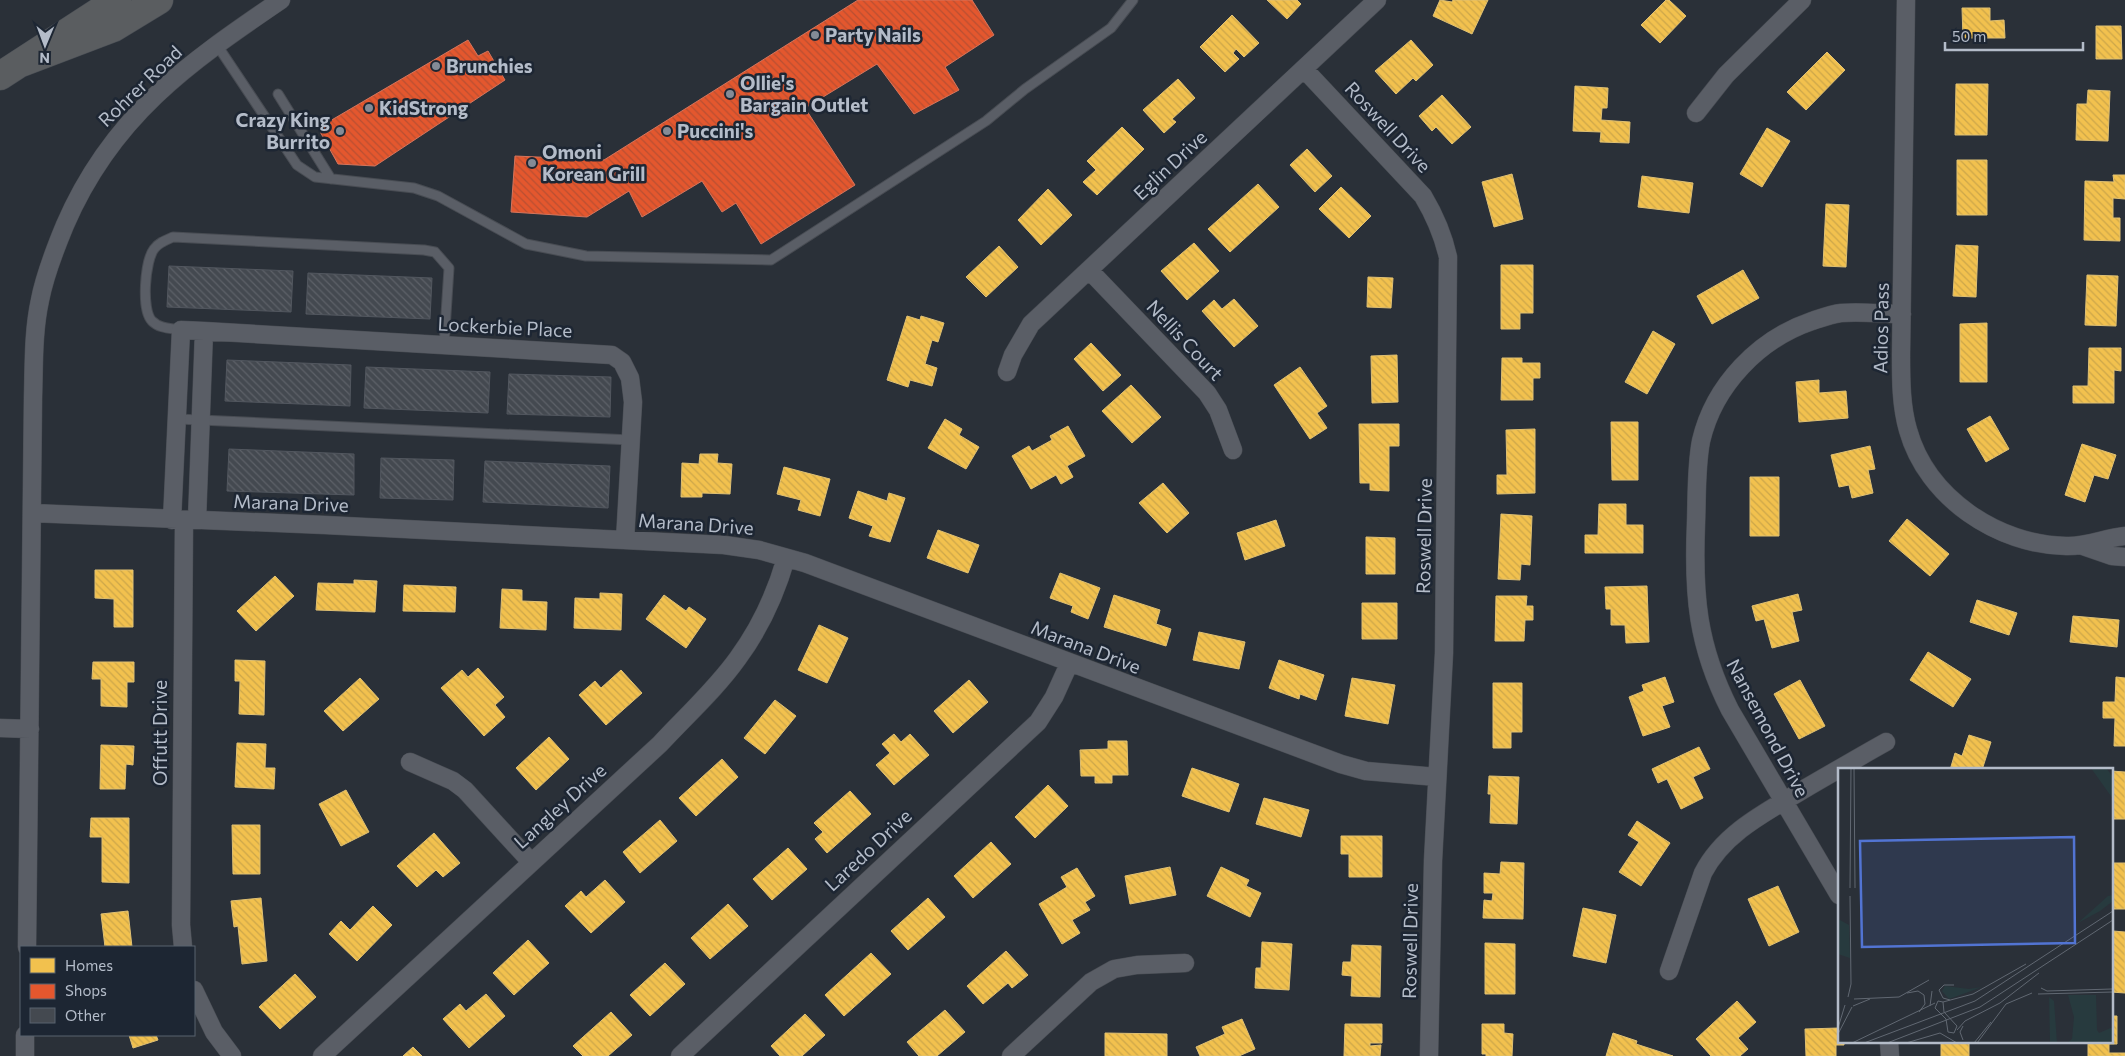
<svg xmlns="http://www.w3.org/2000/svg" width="2125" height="1056" viewBox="0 0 2125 1056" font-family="Commissioner,sans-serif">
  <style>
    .homes { fill: url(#homes-back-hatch); stroke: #dfc073 }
    .shops { fill: url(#shops-back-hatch); stroke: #d6755c }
    .building { fill: url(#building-back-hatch); stroke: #52575f }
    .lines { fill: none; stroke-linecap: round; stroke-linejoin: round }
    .lane-casing { stroke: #484c53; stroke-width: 11 }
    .street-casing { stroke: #484c53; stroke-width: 19 }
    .highway-casing { stroke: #474c53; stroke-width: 29 }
    .lane { stroke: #5a5e66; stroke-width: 9 }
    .street { stroke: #5a5e66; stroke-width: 18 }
    .highway { stroke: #5a5d60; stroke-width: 28 }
    .poi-dot { fill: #848b96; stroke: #1d2633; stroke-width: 2 }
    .labels { text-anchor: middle; stroke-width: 5; stroke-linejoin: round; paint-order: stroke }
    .poi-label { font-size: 19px; font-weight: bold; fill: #b4bcc9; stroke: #1d2633; text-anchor: start }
    .street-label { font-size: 19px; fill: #b4bcc9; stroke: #1d2633 }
    .inset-road { fill: none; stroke: #616872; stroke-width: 1 }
    .view { fill: #5274d3; fill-opacity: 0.15; stroke: #5274d3; stroke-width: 2.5 }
    .inset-edge { fill: none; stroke: #b4bcc9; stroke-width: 2.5 }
  </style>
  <defs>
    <pattern id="homes-back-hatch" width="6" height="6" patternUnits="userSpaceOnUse" patternTransform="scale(1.25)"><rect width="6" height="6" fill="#f2c14e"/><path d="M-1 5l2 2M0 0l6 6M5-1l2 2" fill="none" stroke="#cca64a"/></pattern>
    <pattern id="shops-back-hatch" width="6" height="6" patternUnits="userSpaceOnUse" patternTransform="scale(1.25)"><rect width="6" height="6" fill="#e4572e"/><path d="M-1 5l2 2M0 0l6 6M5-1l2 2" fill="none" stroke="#b84f32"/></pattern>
    <pattern id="building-back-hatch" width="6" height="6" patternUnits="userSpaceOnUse" patternTransform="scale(1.25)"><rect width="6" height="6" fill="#444950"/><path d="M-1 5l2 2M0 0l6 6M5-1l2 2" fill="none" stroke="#5d6168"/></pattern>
  </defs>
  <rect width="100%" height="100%" fill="#2a3038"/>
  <path class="homes" d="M1267 0H1297L1301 4 1287 19Z
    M1440 0 1452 2 1453 0H1488L1472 34 1433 16Z
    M1666 0H1669L1686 16 1660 43 1641 25Z
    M1962 8H1990V21L2004 20 2005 38H1963Z
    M1232 15 1259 43 1244 57 1236 49 1233 53 1239 59 1225 72 1200 47Z
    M2096 26H2121L2122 59H2096Z
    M1411 40 1433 65 1416 81 1413 78 1396 94 1375 71Z
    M1827 52 1845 70 1806 110 1787 92Z
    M1178 79 1195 98 1172 119 1176 122 1164 133 1143 110Z
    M1956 84H1988L1987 135H1955Z
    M1575 86 1608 88 1607 108H1602L1601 120 1630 122 1629 143 1600 142 1601 132 1573 131Z
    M2088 90 2110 91 2108 141 2076 140 2077 104H2087Z
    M1442 95 1471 127 1452 144 1436 127 1432 131 1419 116Z
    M1122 127 1144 149 1097 195 1083 182 1096 170 1087 161Z
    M1767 128 1790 141 1762 187 1740 174Z
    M1307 149 1332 176 1315 192 1290 165Z
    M1957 160H1987V215H1957Z
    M1512 174 1523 219 1494 227 1482 182Z
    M2113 175H2125V199L2113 198V218H2120V241L2084 240 2085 181 2114 182Z
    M1642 176 1693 183 1689 213 1638 207Z
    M1258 184 1279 207 1230 252 1208 229Z
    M1341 187 1371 216 1349 238 1319 209Z
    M1048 189 1072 215 1041 245 1018 220Z
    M1826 204 1849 205 1846 267 1823 266Z
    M1194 243 1219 271 1187 300 1161 271Z
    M1956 245 1978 246 1976 297 1953 296Z
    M999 246 1018 267 986 297 966 277Z
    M1501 265H1533V313H1520V329H1501Z
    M1743 270 1759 298 1712 324 1697 296Z
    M2087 275 2118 276 2116 326 2085 325Z
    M1368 277 1393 278 1391 308 1367 307Z
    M1234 299 1258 326 1234 347 1202 311 1214 300 1222 309Z
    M907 316 920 320 921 316 944 323 938 342 932 340 925 364 937 368 932 386 910 380 908 387 887 380Z
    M1987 323V382H1960V324Z
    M1653 331 1675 344 1647 394 1625 382Z
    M1091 343 1121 375 1103 391 1074 359Z
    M2089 348H2121V371L2114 370V403H2073V386H2088Z
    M1397 355 1398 402 1372 403 1371 356Z
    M1502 358H1522V363H1540V378H1533V400H1501Z
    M1300 367 1327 406 1317 413 1327 428 1310 439 1274 385Z
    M1819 380V393L1846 391 1848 418 1799 422 1796 382Z
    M1131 385 1161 417 1132 443 1102 411Z
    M1990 416 2009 449 1986 462 1967 429Z
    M945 419 962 429 959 435 979 447 966 469 928 448Z
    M1611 422H1638V480H1612Z
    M1359 424H1399V446H1389V491L1370 490V483H1360Z
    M1068 426 1085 456 1067 466 1073 477 1061 484 1056 475 1031 489 1012 456 1029 446 1032 451 1052 440 1050 436Z
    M1535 429V493L1497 494V475H1507L1506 430Z
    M2082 444 2116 455 2108 479 2094 475 2085 502 2065 495Z
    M1870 446 1875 469 1868 470 1873 493 1852 498 1849 485 1839 487 1831 455Z
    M700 454H718L717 463 732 464 730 494 702 493V497H681L682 463 699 464Z
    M784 467 830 479 820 516 798 510 801 500 777 494Z
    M1750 477H1779V536H1750Z
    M1163 483 1189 513 1167 533 1139 503Z
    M858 491 887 501 889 493 905 498 890 542 869 536 873 526 849 518Z
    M1599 504H1626V525H1643V553H1585V535H1598Z
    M1501 514 1532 516 1530 565 1521 564 1520 580 1498 579Z
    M1907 519 1949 554 1930 576 1889 541Z
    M1276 520 1285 546 1245 560 1237 533Z
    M938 530 979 545 968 573 927 558Z
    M1366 537 1395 538V574H1366Z
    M95 570H133V627H114V599L95 598Z
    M1060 573 1100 588 1088 619 1071 612 1073 606 1050 598Z
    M275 576 294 596 256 631 237 611Z
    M354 580 377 581 375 612 316 610 318 583 354 584Z
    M404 585 456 587 455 612 403 611Z
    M1647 586 1649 642 1626 643 1625 625H1611V609H1606L1605 587Z
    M502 589 522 590V601L547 602 546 630 500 628Z
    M600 593 622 594 621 630 574 628 575 598 600 599Z
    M1798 594 1802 610 1792 612 1799 641 1772 648 1764 619 1756 621 1752 606Z
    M664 595 686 611 689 607 706 619 686 648 646 619Z
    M1114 595 1160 610 1156 624 1171 629 1166 646 1104 627Z
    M1496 596H1527L1526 606H1533V620H1525L1524 641H1495Z
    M1977 600 2017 613 2009 635 1970 622Z
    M1362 603H1397V639H1362Z
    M2073 616 2119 620 2117 647 2070 642Z
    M819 625 848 638 827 683 798 670Z
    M1199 632 1245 642 1239 669 1193 660Z
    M1928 652 1971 679 1953 707 1910 680Z
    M235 660 265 661 264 715 239 714 240 681H235Z
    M1279 660 1324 675 1316 700 1300 694 1299 699 1269 688Z
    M93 662H134V682H127V707L101 706V679H92Z
    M478 668 504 697 495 705 505 717 484 736 441 688 462 670 468 677Z
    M621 670 642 693 606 725 579 695 595 681 601 688Z
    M1665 677 1674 702 1662 706 1670 727 1643 736 1629 697 1644 691 1642 685Z
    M2116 677 2125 678V746H2114L2115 718H2103V702H2115Z
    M360 678 379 699 343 731 324 711Z
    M1352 678 1395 685 1388 724 1345 716Z
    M969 680 988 702 953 733 934 711Z
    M1800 680 1825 726 1799 739 1774 694Z
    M1493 683H1522V732H1511V748H1493Z
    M775 700 796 716 765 754 744 738Z
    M894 734 901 742 910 734 929 755 894 785 876 765 890 753 882 744Z
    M1969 735 1991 742 1982 770H1950L1955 753 1962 756Z
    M549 737 569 759 536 790 516 768Z
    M1108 741H1127L1128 775H1112V783H1095V776H1081L1080 750 1108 749Z
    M237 743 266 744 265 768H275L274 789 235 787Z
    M101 745 134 746 133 765 126 764 125 789H100Z
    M1699 747 1710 769 1693 777 1703 798 1681 809 1667 779 1658 783 1652 769Z
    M722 759 738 777 696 816 679 798Z
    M1192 768 1239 784 1229 812 1182 796Z
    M2111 771 2125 772V819H2111Z
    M1489 776 1519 777 1517 824 1490 823 1491 794H1488Z
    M1048 785 1068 806 1035 838 1015 817Z
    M346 790 369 832 341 846 319 804Z
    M850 791 871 814 827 853 815 839 823 832 814 823Z
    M1264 798 1309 810 1301 837 1256 824Z
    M91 818H129V883L102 882V837H90Z
    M660 820 677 841 640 873 623 852Z
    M1637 821 1670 843 1641 886 1619 872 1639 842 1628 835Z
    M232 825H260V874H233Z
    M434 833 460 863 443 877 436 870 417 887 397 866Z
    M1341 836H1382V877H1349V854H1341Z
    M991 842 1011 864 973 898 954 876Z
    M788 848 807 869 772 900 753 879Z
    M1501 862 1524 863 1523 919 1483 918 1484 900 1492 901 1493 893H1484V873L1500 874Z
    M2111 863H2125V909H2111Z
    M1170 867 1176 895 1130 904 1125 876Z
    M1221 867 1249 880 1246 886 1261 893 1250 917 1207 896Z
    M1077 868 1095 896 1085 902 1090 910 1072 920 1080 933 1062 944 1039 904 1067 887 1061 877Z
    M605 880 625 902 591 933 565 906 581 891 586 897Z
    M1778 886 1799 932 1769 946 1748 899Z
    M261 898 267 961 242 964 238 926 234 927 231 901Z
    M928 898 945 917 908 950 891 931Z
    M728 904 748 926 710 959 691 938Z
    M373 906 392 925 357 961 329 934 341 921 350 930Z
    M1583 908 1616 915 1606 963 1573 956Z
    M128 911 132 947H105L101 914Z
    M2113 931 2125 932V993L2111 992Z
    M528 940 549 963 514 995 493 973Z
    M1262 942 1292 944 1289 990 1255 988 1256 968H1261Z
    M1485 943 1515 944V994H1485Z
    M1352 945 1381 946 1380 997 1351 996 1352 976 1342 975 1343 962H1351Z
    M1006 951 1028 975 1012 988 1008 983 983 1004 967 986Z
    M871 953 891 974 844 1016 825 995Z
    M665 963 685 984 650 1016 630 995Z
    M295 974 316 997 280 1029 259 1007Z
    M486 994 505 1016 469 1048 443 1019 460 1004 466 1011Z
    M1737 1001 1756 1022 1738 1038 1748 1049 1740 1056H1711L1696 1039Z
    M945 1010 965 1032 937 1056H919L907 1042Z
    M611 1012 632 1035 608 1056H583L573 1046Z
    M805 1014 825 1035 802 1056H780L771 1046Z
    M2111 1016H2117V1044H2109V1053H2125V1056H2088V1042H2111Z
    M1242 1019 1255 1049 1239 1056H1200L1196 1047 1225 1034 1222 1027Z
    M1345 1024H1382V1043H1370V1046L1381 1045 1380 1056H1344Z
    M1482 1024H1504V1033L1513 1034 1512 1056H1486V1054H1482Z
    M1839 1028V1042H1844V1045H1836V1056H1806L1805 1029Z
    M1105 1033 1167 1034V1056H1105Z
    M1613 1033 1637 1041 1636 1044 1673 1056H1606Z
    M129 1035H156L158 1040 133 1048Z
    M1941 1042H1969V1056H1941Z
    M413 1047 422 1056H403Z"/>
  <path class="shops" d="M858 0H972L994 35 945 67 959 90 914 114 877 64 805 108 855 185 761 244 736 203 722 212 702 181 642 217 629 191 587 217 511 212 515 156 604 160Z
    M468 40 478 56 488 51 505 80 375 166 338 164 318 128Z"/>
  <path class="building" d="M169 266 293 271 291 312 167 307Z
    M308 273 432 278 430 319 306 314Z
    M227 360 351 365 350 406 225 401Z
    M366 367 490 372 488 413 364 408Z
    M509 374 611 377 610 417 507 414Z
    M229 449 354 454V495L227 491Z
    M381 458 454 460 453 500 380 498Z
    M485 461 610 466 608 508 483 502Z"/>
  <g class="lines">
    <g class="lane-casing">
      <path id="lane" d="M217 45 297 165 315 177 414 188 438 196 526 244 586 256 771 260 986 121 1025 89 1111 28 1133 0
        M278 94 331 179
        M181 330C171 328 160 329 152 321 141 310 145 261 154 249 158 243 166 240 173 237L424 250 435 252 449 268 444 345
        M178 419 631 440"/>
    </g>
    <g class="street-casing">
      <path id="street" d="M1906 0 1901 355C1901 380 1901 406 1908 430 1927 498 1998 545 2066 546 2087 547 2104 538 2125 536
        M1304 69 1423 196C1435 216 1443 235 1448 257L1444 653 1433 861 1429 1056
        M1696 113 1726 75 1802 0
        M1089 270 1207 393 1218 410 1233 450
        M1007 372 1013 355 1031 324 1377 0
        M32 513 325 525 724 545 759 550 805 563 1341 764 1366 771 1437 777
        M172 520 181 330 204 331 612 355 622 362 630 378 633 402 625 540
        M197 520 204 331
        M2083 546 2112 556 2125 557
        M0 728 30 729
        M410 762 453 781 465 790 531 862
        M1839 895 1730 710C1697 645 1693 595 1696 523 1697 496 1696 467 1701 441 1714 385 1759 339 1812 321 1821 318 1832 314 1841 313 1861 311 1882 314 1902 314
        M27 947 33 398C34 365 33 332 40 300 45 274 55 249 65 225 112 116 187 64 281 0
        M183 947 181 925 184 520
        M1669 971 1703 873C1724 832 1768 811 1806 788 1832 773 1859 757 1886 742
        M194 990 214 1032 232 1056
        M1889 1042 1890 1056
        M25 1056V1035
        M322 1056 660 744C686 716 716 689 738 658 760 628 776 593 786 558
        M680 1056 1038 722 1054 697 1069 664
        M1011 1056 1091 982 1114 969 1137 965 1185 963"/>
    </g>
    <g class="highway-casing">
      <path id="highway" d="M21 63 113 28 159 0
        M0 76 117 0"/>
    </g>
    <use href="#lane" class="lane"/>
    <use href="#street" class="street"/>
    <use href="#highway" class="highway"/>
  </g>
  <g class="poi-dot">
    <circle cx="815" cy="35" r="5"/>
    <circle cx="436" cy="66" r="5"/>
    <circle cx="730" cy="94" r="5"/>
    <circle cx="369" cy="108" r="5"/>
    <circle cx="340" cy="131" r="5"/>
    <circle cx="667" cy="131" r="5"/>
    <circle cx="532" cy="163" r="5"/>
  </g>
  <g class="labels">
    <g class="poi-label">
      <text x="825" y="42">Party Nails</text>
      <text x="446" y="73">Brunchies</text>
      <text x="740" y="90">Ollie's<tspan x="740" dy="22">Bargain Outlet</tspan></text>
      <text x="379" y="115">KidStrong</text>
      <text x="330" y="127" text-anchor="end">Crazy King<tspan x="330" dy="22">Burrito</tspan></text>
      <text x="677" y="138">Puccini's</text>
      <text x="542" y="159">Omoni<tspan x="542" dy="22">Korean Grill</tspan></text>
    </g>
    <g class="street-label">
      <text transform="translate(140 86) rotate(-44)" y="7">Rohrer Road</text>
      <text transform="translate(1388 127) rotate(47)" y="7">Roswell Drive</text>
      <text transform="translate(1170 165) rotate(-43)" y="7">Eglin Drive</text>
      <text transform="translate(505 327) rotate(3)" y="7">Lockerbie Place</text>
      <text transform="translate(1881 328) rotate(-89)" y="7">Adios Pass</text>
      <text transform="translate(1185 340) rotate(47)" y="7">Nellis Court</text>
      <text transform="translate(291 503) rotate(2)" y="7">Marana Drive</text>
      <text transform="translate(696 524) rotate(4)" y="7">Marana Drive</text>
      <text transform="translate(1424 536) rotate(-89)" y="7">Roswell Drive</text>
      <text transform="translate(1086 647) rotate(21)" y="7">Marana Drive</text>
      <text transform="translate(1768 728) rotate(62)" y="7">Nansemond Drive</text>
      <text transform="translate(160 733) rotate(-90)" y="7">Offutt Drive</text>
      <text transform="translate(560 806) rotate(-42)" y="7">Langley Drive</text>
      <text transform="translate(868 850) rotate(-43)" y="7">Laredo Drive</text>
      <text transform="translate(1410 941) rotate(-89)" y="7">Roswell Drive</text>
    </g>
  </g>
  <g transform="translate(1838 768)">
    <rect width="275" height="275" fill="#2a3038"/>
    <path d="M107 218 131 221 144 219 111 231 104 223Z" fill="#273a3e"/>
    <path d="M253 0H268L275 9V31ZM275 127V133L262 143 240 155 270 128ZM230 227H258L259 262 261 265 275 259V275H229L234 271 236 249ZM211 229 216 233 219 275H212Z" fill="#273a3e"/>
    <path d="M0 151 11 157 12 190 0 186Z" fill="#273a3e"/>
    <path class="inset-road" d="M16 0 17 120M12 120 13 0M203 220 209 223 274 221M69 225 80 223 86 227 87 236 81 244M200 226 275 224M10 229 13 216 12 128M16 231 61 229 91 212M112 232 105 230 101 222 106 217H116M100 233 105 234 106 244 119 258 116 265 110 264 108 251 97 240ZM105 234 135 226 188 196M15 238 32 231M92 238 94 223M0 260 7 237M119 262 127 253 162 235 201 205M0 266 14 239M125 272 122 264 125 258M14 275 97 235M26 275 137 233 275 143M49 275 142 239 275 152M68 275 102 265 119 275M136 275 153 254M139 275 168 236 194 225"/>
    <path class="view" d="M236 69 237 175 24 179 22 73Z"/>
    <rect width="275" height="275" class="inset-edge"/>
  </g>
  <rect x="20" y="946" width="175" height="90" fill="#1d2633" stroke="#59626f"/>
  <rect x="30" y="958" width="25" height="15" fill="#f2c14e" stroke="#59626f"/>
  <text x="65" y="971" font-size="15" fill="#b4bcc9">Homes</text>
  <rect x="30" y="984" width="25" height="15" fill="#e4572e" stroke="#59626f"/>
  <text x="65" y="996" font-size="15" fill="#b4bcc9">Shops</text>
  <rect x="30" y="1008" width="25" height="15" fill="#444950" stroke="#59626f"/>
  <text x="65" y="1021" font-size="15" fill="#b4bcc9">Other</text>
  <g transform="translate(45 45) rotate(181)" stroke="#1d2633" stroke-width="4" paint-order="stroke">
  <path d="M0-4L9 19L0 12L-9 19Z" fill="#b4bcc9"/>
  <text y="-8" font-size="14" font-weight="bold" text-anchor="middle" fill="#b4bcc9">N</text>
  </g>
  <path d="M1945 42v8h138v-8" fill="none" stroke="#b4bcc9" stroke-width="2.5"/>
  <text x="1952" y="42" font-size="15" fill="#b4bcc9" stroke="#1d2633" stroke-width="4" paint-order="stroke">50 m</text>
</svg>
